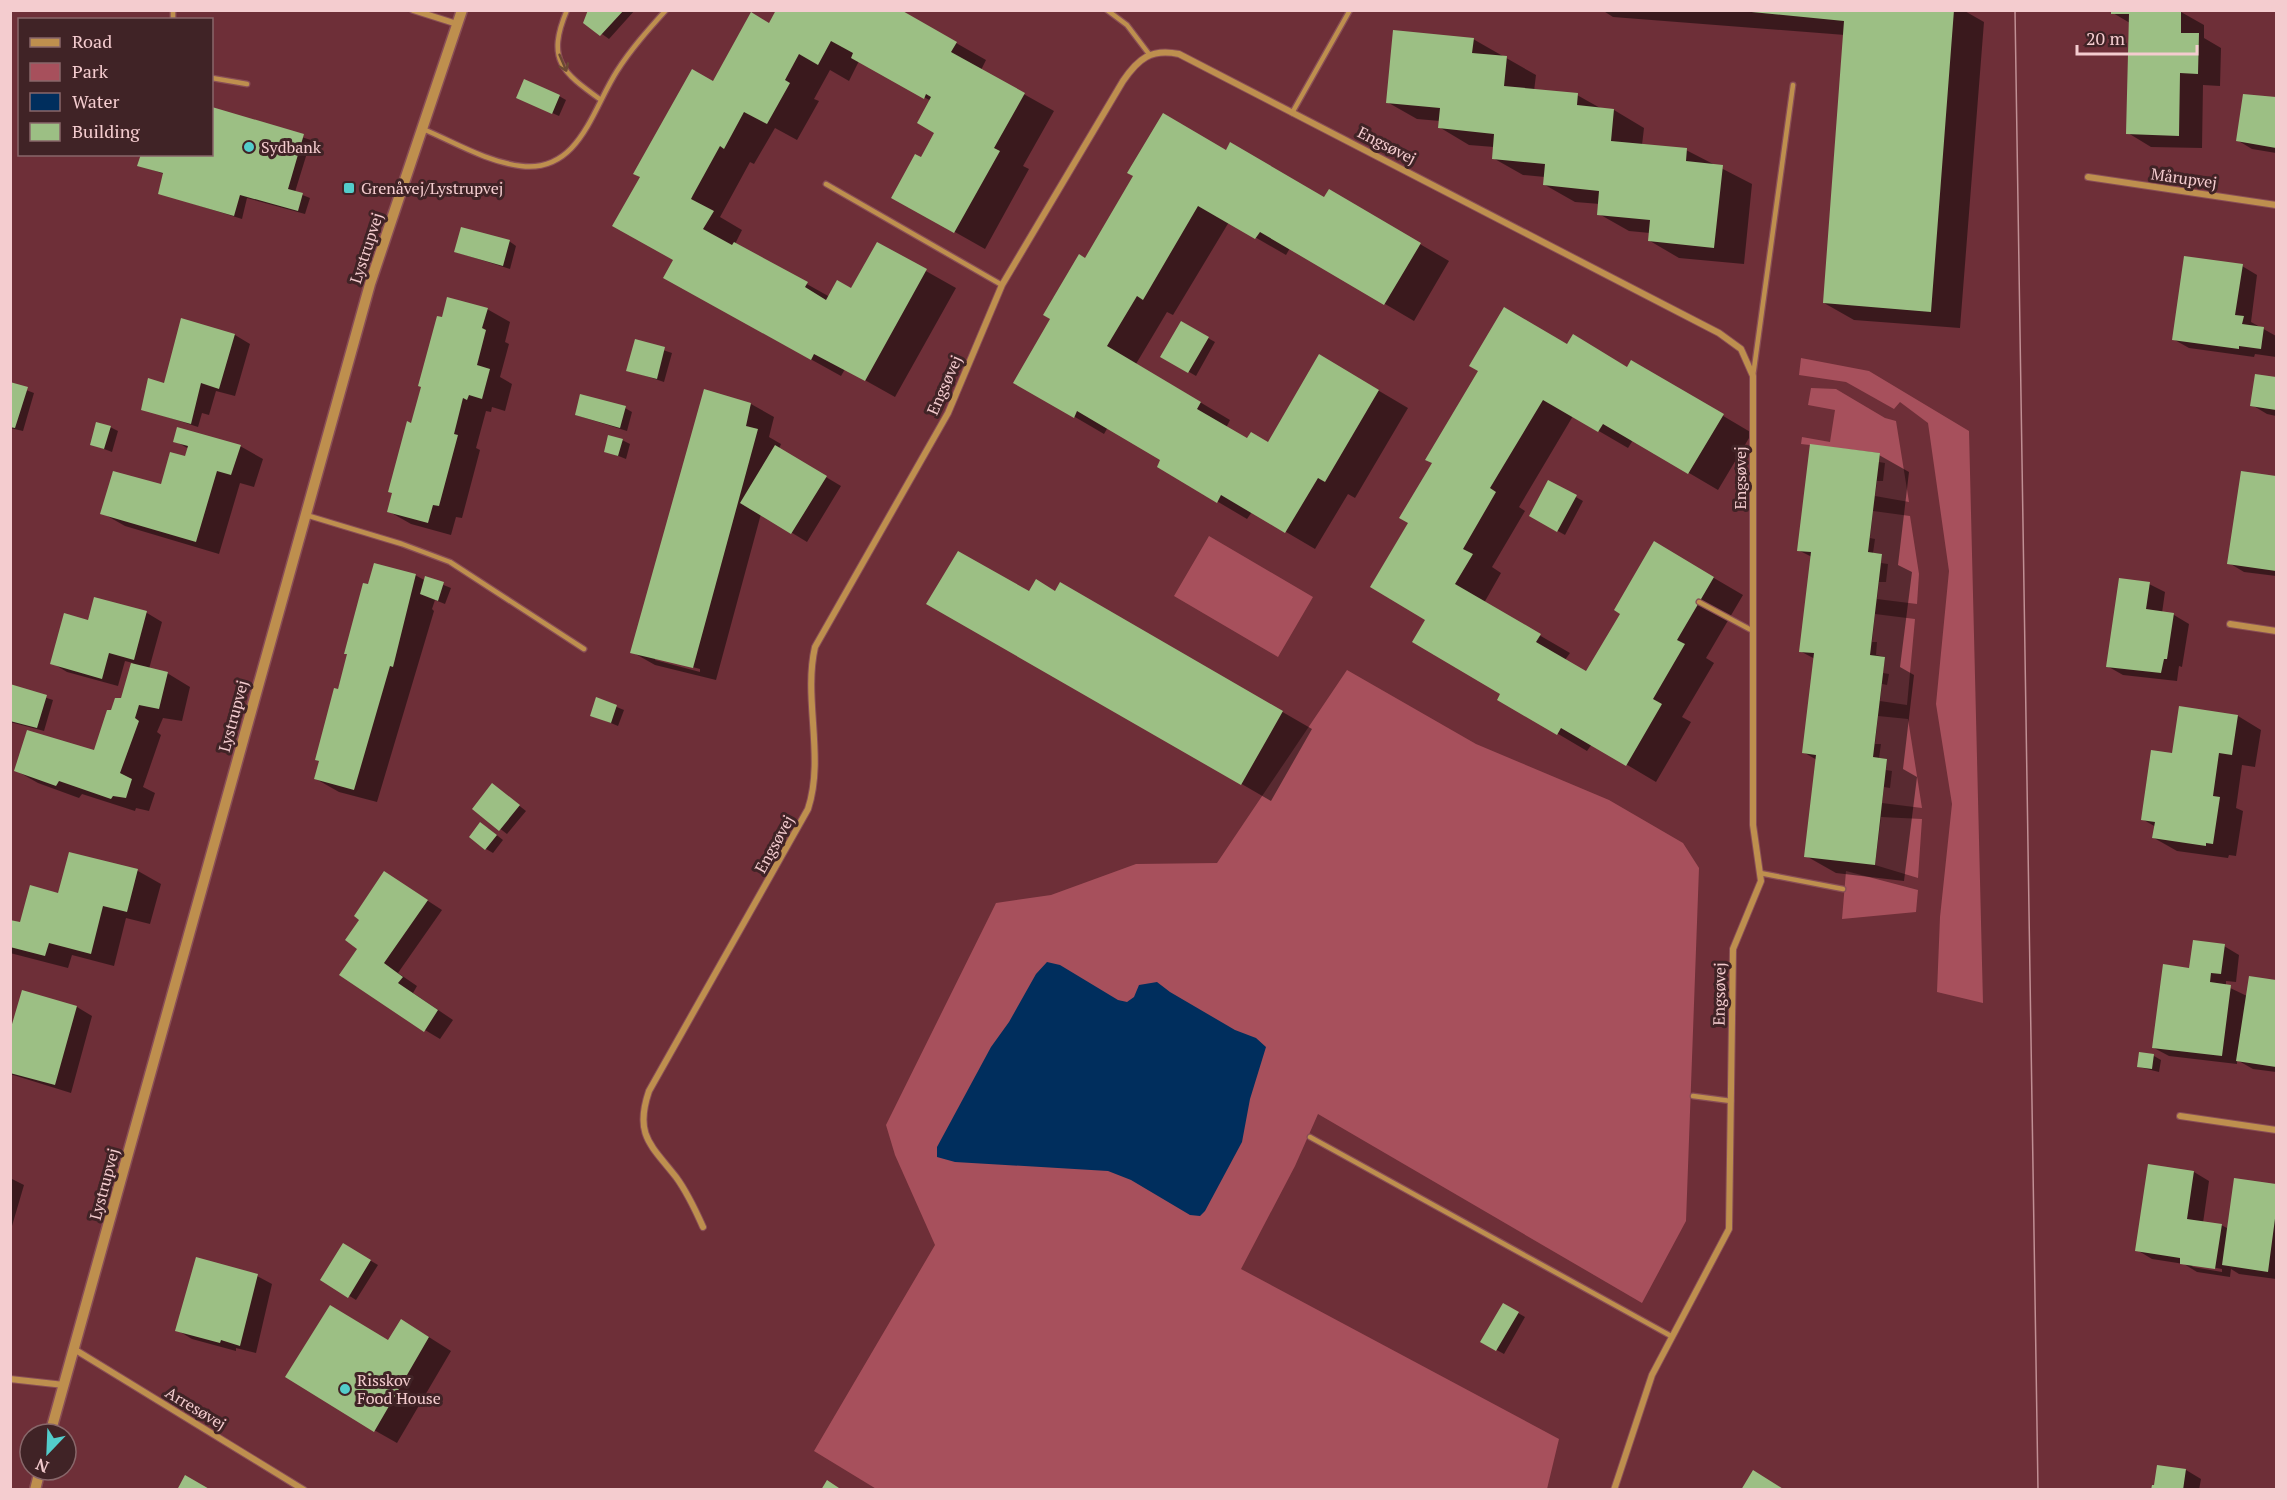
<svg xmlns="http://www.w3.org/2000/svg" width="2287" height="1500" viewBox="0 0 2287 1500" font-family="'PT Serif',serif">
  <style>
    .green { fill: #a7505c }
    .water { fill: #002e5d }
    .shadow { fill: #0007; fill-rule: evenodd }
    .building { fill: #9cbf84 }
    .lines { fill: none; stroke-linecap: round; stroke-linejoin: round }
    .service-casing { stroke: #894e56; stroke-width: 7 }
    .minor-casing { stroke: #894e56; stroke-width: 8 }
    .tertiary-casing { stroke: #894e56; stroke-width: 13 }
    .service { stroke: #be8f4e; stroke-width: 4.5 }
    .minor { stroke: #be8f4e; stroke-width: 6 }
    .tertiary { stroke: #be8f4e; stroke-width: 10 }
    .tram { stroke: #c08f94; stroke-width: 1.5 }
    .oneway { stroke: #6c4934 }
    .poi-dot { fill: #53cdcb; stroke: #402326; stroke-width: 2 }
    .labels { text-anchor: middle; stroke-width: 6; stroke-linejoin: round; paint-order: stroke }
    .street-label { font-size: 16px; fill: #f4cccf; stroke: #402326 }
    .poi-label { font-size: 16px; fill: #f4cccf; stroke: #402326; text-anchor: start }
  </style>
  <rect width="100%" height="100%" fill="#6e2f38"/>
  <path class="green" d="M1801 358 1869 371 1969 431 1983 1003 1937 992 1940 917 1952 804 1936 704 1949 571 1928 423 1900 402 1894 409 1846 382 1799 375Z
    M1811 388 1836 389 1885 418 1896 421 1909 502 1875 496 1877 481H1883L1885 463 1879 462 1880 453 1801 444 1802 437 1830 442 1835 410 1808 405Z
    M1873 511 1910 516 1919 574 1917 604 1877 599 1879 582H1886L1888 564 1881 563 1882 554 1873 553 1875 539 1870 538Z
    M1209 536 1313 597 1278 657 1174 596Z
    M1875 614 1915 619 1907 705 1880 701 1882 684 1887 685 1889 674 1883 673 1885 657 1876 655 1877 642H1872Z
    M1347 670 1476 744 1609 800 1683 843 1699 868 1686 1221 1642 1303 1318 1114 1295 1166 1241 1269 1559 1439 1547 1489 878 1490 814 1451 935 1245 895 1155 886 1125 996 903 1051 895 1136 864 1217 863Z
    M1878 716 1908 719 1922 808 1882 803 1884 787 1890 788 1892 771 1886 770 1887 759 1879 758 1881 744H1875Z
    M1881 817 1922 819 1918 878 1875 865Z
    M1846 871 1918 890 1916 912 1842 919Z"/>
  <path class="water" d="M1047 962 1060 965 1118 1000 1127 1002 1134 997 1139 985 1157 982 1170 992 1235 1030 1256 1038 1266 1047 1250 1099 1242 1142 1205 1211 1200 1216 1190 1215 1131 1180 1108 1171 955 1162 937 1157V1147L991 1047 1009 1022 1036 974Z"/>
  <path class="shadow" d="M590 10H635L609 39 585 22Z
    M898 10 986 60 981 70 1054 111 1023 166 1029 169 985 249 893 197 922 159 936 133 931 101 859 61 849 81 830 70 814 99 819 101 797 140 775 128 754 164 750 162 720 217 742 230 735 244 830 297 852 290 878 244 956 288 895 397 845 369 841 376 695 295 675 260 713 83 769 24Z
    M1602 10H1963L1984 22 1960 328 1854 320 1824 303 1845 35 1613 17Z
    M2113 10 2181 12 2204 25V38L2221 48 2220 86 2203 85 2202 148 2151 147 2128 133 2130 23 2113 13Z
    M1473 39 1536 75 1534 91 1577 95 1602 109 1614 110 1644 128 1642 145 1686 150 1752 184 1744 264 1679 258 1650 241V233L1629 231 1599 214 1600 204 1575 202 1545 185V177L1523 175 1493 158 1494 147 1469 145 1439 127 1440 121 1417 119 1387 102Z
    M2244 95 2276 100V153L2252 149 2237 140Z
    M559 96 566 100 559 116 525 101Z
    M212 109 311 140 295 192 310 198 305 214 247 198 242 219 159 193 164 174 139 165 212 154Z
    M1232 155 1325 199 1329 191 1449 261 1414 321 1290 248 1286 255 1229 222 1173 315 1167 312 1136 364 1230 420 1226 428 1248 440 1269 443 1320 356 1408 408 1355 498 1348 494 1315 549 1252 512 1247 519 1159 467 1162 459 1108 427 1104 434 1015 382 1086 260Z
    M509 241 516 246 510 269 456 252Z
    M2242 266 2257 275 2251 322 2276 336V357L2255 354 2254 357 2189 348 2173 339Z
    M487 309 510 322 505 342 509 344 500 377 512 384 505 411 492 407 491 412 486 411 476 448 480 450 462 518 456 517 451 535 411 524 388 511 443 319Z
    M182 319 235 335 250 344 235 396 216 391 209 415 202 413 198 427 143 409 165 384Z
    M1181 323 1215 342 1196 376 1162 356Z
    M636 341 672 353 664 382 628 370Z
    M1568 346 1628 368 1632 362 1752 433 1718 490 1633 440 1628 448 1573 416 1519 507 1525 511 1492 567 1501 573 1484 603 1570 653 1565 660 1587 673 1622 614 1654 543 1743 595 1706 658 1714 663 1682 717 1691 722 1656 782 1592 744 1587 751 1499 699 1502 693 1427 619 1372 587Z
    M2256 375 2276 378V416L2267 414 2252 405Z
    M10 384 34 393 23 431 10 428Z
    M751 404 774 417 769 437 781 444 779 449 841 486 807 542 761 514 716 680 655 665 632 652ZM655 657 700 669V672L655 660Z
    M625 408 632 412 627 431 576 415Z
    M110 427 118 431 112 452 91 444Z
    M622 440 630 444 626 459 606 451Z
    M175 441 240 446 263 459 254 487 240 483 219 554 125 526 102 513 162 486 186 458 189 449Z
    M1879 455 1909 472 1898 565 1912 572 1900 667 1914 675 1903 769 1917 777 1904 881 1836 873 1806 856 1817 760 1803 752 1815 659 1800 651 1812 557 1798 550Z
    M2242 473 2276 478V576L2244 572 2229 563Z
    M1549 482 1583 501 1565 535 1531 516Z
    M415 575 426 581V578L451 588 445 604 435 600 432 609 434 611 377 802 339 792 316 779 320 762 317 760 369 586Z
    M1061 584 1312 729 1271 801 929 603 1056 593Z
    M2149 584 2165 592 2162 613 2174 615 2189 624 2182 667 2179 666 2177 681 2123 675 2107 666Z
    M95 598 147 613 162 622 149 669 167 673 190 687 182 721 163 718 157 732 161 735 143 787 155 793 149 811 136 808 135 811 82 794 79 798 38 783 15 770 94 752 112 711 122 700 133 663 125 661 118 686 67 672 52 663 89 622Z
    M10 686 53 700 44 731 10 722Z
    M597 699 624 710 618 726 592 715Z
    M2181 708 2238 716 2261 730 2255 767 2242 765 2236 808 2243 811 2236 856 2229 855 2228 858 2177 851 2154 838 2156 827 2142 819 2174 755Z
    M499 790 526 811 507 834 474 809Z
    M488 828 503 840 493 853 486 849Z
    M70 853 138 871 161 884 150 924 126 918 114 966 72 955 68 968 10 953V921L21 924 59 895Z
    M385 873 442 910 398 973 417 986 413 993 453 1020 440 1039 425 1030 359 948 361 919Z
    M2224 946 2239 955 2236 982 2226 981V986L2247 996 2250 978 2276 982V1072L2253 1069 2237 1060V1064L2169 1056 2154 1048 2190 970Z
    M23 992 77 1007 92 1016 71 1093 10 1074V1036Z
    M2154 1056 2161 1060 2159 1072 2139 1067Z
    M2194 1172 2209 1181 2203 1223 2221 1225 2229 1229 2236 1179 2276 1185V1279L2239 1274 2231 1269 2230 1277 2197 1272 2184 1264 2152 1259 2137 1250ZM2189 1263 2222 1269V1272L2193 1267Z
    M10 1178 24 1185 12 1226H10Z
    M344 1245 378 1265 356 1300 322 1279Z
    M257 1276 272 1284 256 1353 236 1348V1351L192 1339 177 1330Z
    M1504 1305 1525 1317 1504 1354 1482 1342Z
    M424 1334 451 1351 397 1443 374 1430 389 1342Z
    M2186 1470 2201 1479 2199 1490H2154Z"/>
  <path class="building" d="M588 10H624L600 36 583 23Z
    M776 10H901L957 42 951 52 1025 93 994 148 1000 151 954 233 891 198 915 154 921 157 934 133 917 123 931 97 926 94 924 99 851 58 853 53 831 41 818 65 799 54 785 80 790 83 767 124 744 112 724 149 720 146 693 195 691 199 714 211 703 229 732 245 734 242 808 282 805 287 826 300 837 280 851 288 877 242 927 269 865 381 814 354 811 360 663 278 673 260 612 226 640 177 633 174 692 69 713 81 751 12 769 23Z
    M1731 10H1954L1931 312 1823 303 1844 21Z
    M2111 10 2181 11V33H2199L2198 74 2180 73 2179 136 2126 134 2129 14H2111Z
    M1393 30 1474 38 1472 53 1507 56 1504 86 1578 93 1577 105 1614 109 1611 141 1687 148 1686 161 1723 165 1714 248 1648 241 1650 220 1597 215 1599 191 1543 185 1545 164 1492 159 1494 134 1438 128 1440 108 1386 103Z
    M524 79 560 95 552 114 516 98Z
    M2243 94 2276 97V148L2236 141Z
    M212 107 304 134 288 189 303 193 298 211 240 195 234 216 158 194 163 173 137 166 141 154H212Z
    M1163 113 1226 150 1230 142 1324 197 1329 189 1421 243 1384 305 1260 232 1255 239 1198 206 1143 300 1137 296 1107 346 1201 402 1197 409 1247 438 1251 432 1268 442 1319 354 1379 390 1325 482 1318 478 1285 533 1221 495 1217 503 1157 467 1160 460 1077 411 1074 418 1013 383 1050 319 1043 315 1079 254 1085 258 1133 176 1127 173Z
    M461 227 510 240 503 266 454 252Z
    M2184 256 2243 264 2235 315 2244 316 2242 324 2264 327 2261 349 2239 346V349L2172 340Z
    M447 297 488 308 482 328 486 330 477 365 490 369 482 399 469 395 467 400 463 398 454 434 458 435 439 506 433 505 428 523 387 512 392 493 388 492 407 421 411 423 421 387 418 386 437 316 442 317Z
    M1504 307 1567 344 1573 334 1627 367 1631 360 1724 414 1688 474 1603 424 1598 432 1543 400 1490 488 1496 492 1463 549 1473 554 1455 584 1541 634 1536 642 1586 671 1620 614 1614 610 1654 541 1714 577 1677 640 1685 644 1653 699 1662 704 1626 766 1561 728 1557 735 1497 700 1500 694 1412 642 1425 620 1370 587 1408 523 1399 518 1432 463 1425 460 1478 371 1469 366Z
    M181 318 235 334 219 389 201 383 191 424 141 410 148 378 164 383Z
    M1181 321 1209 337 1188 373 1160 357Z
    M635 339 665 347 657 379 626 371Z
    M2255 374 2276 377V410L2250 406Z
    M10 382 28 387 15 428 10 427Z
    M704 389 751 403 746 426 758 429 693 668 630 653Z
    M580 394 626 406 620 428 575 415Z
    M96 422 111 426 104 449 90 445Z
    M177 427 241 445 231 475 217 471 196 542 100 514 113 471 161 484 170 452 185 456 188 446 173 442Z
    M608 435 623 439 618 456 604 452Z
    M1810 444 1880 453 1868 552 1882 554 1870 655 1885 657 1873 757 1887 759 1875 865 1804 857 1816 755 1802 753 1814 653 1799 652 1811 552 1797 551Z
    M775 445 827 476 791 534 740 503Z
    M2241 471 2276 476V571L2227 564Z
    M1548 480 1577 495 1557 532 1529 516Z
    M958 551 1029 591 1036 579 1055 591 1060 582 1283 711 1241 785 926 604Z
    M374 563 416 574 393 667 390 666 354 790 314 779 319 761 315 760 334 688 338 689 347 654H344L363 583 368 584Z
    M425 576 444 582 438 601 420 594Z
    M2119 578 2150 582 2146 609 2174 613 2167 659H2164L2161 673 2106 667Z
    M94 597 147 611 134 660 109 653 102 679 50 664 64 613 88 620Z
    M131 663 168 672 159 709 139 705 135 718 139 721 120 773 132 779 126 798 113 796 111 799 59 781 56 786 14 771 27 730 94 750 107 710H111L115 698H121Z
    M10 684 47 695 37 728 10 721Z
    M596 697 617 705 611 723 590 716Z
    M2179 706 2238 715 2232 755 2219 753 2213 796 2220 797 2213 844 2206 843V846L2152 838 2155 822 2141 820 2151 750 2172 753Z
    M492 783 520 805 499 831 472 809Z
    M480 822 497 835 485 850 469 837Z
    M69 852 138 869 127 912 103 906 91 954 49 943 45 956 10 947V920L20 922 30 885 58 893Z
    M384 871 428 900 384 963 403 977 398 983 438 1010 424 1032 339 975 357 949 345 940 359 920 354 916Z
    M2193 940 2225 944 2221 974 2211 973 2210 982 2231 985 2222 1056 2152 1048 2163 964 2189 968Z
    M2249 976 2276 980V1067L2236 1061Z
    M22 990 77 1006 55 1085 10 1073V1031Z
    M2139 1052 2154 1054 2152 1069 2137 1067Z
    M2148 1164 2194 1171 2187 1219 2222 1224 2215 1269 2180 1264V1258L2135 1251Z
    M2234 1178 2276 1184V1211L2268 1272 2222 1265Z
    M343 1243 371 1260 348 1298 320 1280Z
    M196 1257 258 1274 240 1346 221 1340 220 1343 175 1331Z
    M1503 1303 1519 1312 1496 1351 1480 1342Z
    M330 1305 388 1340 401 1319 429 1337 374 1432 285 1377Z
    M2157 1465 2186 1469 2183 1490H2151L2152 1485H2154Z
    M1753 1470 1785 1490H1741Z
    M185 1475 211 1490H177Z
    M827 1480 842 1490H821Z"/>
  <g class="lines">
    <g class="service-casing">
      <path id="service" d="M567 10C546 60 562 72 601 100
        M1107 10 1127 25 1149 54
        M173 20V10
        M212 78 247 84
        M1292 113 1350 10
        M423 129C454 142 487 162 521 166 579 173 592 110 617 71 631 49 648 30 666 10
        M826 184 1002 285
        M1753 376 1793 85
        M306 515 402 544 450 562 584 649
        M1699 602 1753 631
        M1760 873 1843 889
        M1693 1096 1731 1101
        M1310 1137 1671 1336"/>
    </g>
    <g class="minor-casing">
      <path id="minor" d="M413 10 457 24
        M2088 177 2276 205
        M2230 624 2276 631
        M2180 1116 2276 1130
        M703 1227C695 1209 687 1192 676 1177 651 1145 634 1135 649 1091L808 809C825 757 803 699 815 647L948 413 1002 285 1123 81C1138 59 1151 48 1179 54L1719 333 1741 349 1753 376V825L1761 881 1733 949 1729 1229 1652 1375 1614 1490
        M74 1349 304 1490
        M10 1379 64 1385"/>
    </g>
    <g class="tertiary-casing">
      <path id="tertiary" d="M50 1434 370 284 462 10
        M35 1490 40 1470"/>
    </g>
    <use href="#service" class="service"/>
    <use href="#minor" class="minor"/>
    <use href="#tertiary" class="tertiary"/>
    <path class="tram" d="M2015 10 2038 1490"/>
  </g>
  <defs><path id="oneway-shaft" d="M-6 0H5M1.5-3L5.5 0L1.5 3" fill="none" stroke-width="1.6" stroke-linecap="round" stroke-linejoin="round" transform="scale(1.5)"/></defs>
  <use class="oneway" href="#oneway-shaft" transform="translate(563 63) rotate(67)"/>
  <g class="poi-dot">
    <circle cx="249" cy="147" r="6"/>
    <rect x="343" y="182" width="12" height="12" rx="3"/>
    <circle cx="345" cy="1389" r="6"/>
  </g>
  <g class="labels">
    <g class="street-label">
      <text transform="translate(1387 145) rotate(27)" y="6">Engsøvej</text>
      <text transform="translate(2184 178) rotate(8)" y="6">Mårupvej</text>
      <text transform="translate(366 248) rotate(-72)" y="6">Lystrupvej</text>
      <text transform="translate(944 385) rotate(-66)" y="6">Engsøvej</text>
      <text transform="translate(1740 478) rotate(-90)" y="6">Engsøvej</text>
      <text transform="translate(233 716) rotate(-75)" y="6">Lystrupvej</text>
      <text transform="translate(774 844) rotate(-61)" y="6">Engsøvej</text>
      <text transform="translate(1719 994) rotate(-89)" y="6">Engsøvej</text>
      <text transform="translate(104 1184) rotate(-75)" y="6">Lystrupvej</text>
      <text transform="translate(196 1408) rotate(31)" y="6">Arresøvej</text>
    </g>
    <g class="poi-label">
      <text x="261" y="153">Sydbank</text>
      <text x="361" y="194">Grenåvej/Lystrupvej</text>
      <text x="357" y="1386">Risskov<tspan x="357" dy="18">Food House</tspan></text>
    </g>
  </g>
  <rect width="2287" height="1500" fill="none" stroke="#f4cccf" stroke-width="24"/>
  <rect x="18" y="18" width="195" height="138" fill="#402326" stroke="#88676a" stroke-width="1.5"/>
  <rect x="30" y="38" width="30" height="9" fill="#be8f4e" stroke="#88676a" stroke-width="1.5"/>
  <text x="72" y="48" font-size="18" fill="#f4cccf">Road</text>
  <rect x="30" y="63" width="30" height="18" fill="#a7505c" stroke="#88676a" stroke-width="1.5"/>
  <text x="72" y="78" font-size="18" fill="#f4cccf">Park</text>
  <rect x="30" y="93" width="30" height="18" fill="#002e5d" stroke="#88676a" stroke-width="1.5"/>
  <text x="72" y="108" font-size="18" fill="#f4cccf">Water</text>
  <rect x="30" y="123" width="30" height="18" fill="#9cbf84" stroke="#88676a" stroke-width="1.5"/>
  <text x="72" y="138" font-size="18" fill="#f4cccf">Building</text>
  <g transform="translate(48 1452) rotate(203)"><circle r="28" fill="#402326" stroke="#88676a" stroke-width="1.5"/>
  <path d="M0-4.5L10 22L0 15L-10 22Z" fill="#53cdcb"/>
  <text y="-9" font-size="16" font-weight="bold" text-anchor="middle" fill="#f4cccf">N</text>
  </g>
  <path d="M2077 45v9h120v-9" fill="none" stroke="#f4cccf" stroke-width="3"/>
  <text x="2086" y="45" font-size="18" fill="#f4cccf" stroke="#402326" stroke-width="4.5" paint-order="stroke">20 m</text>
</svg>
